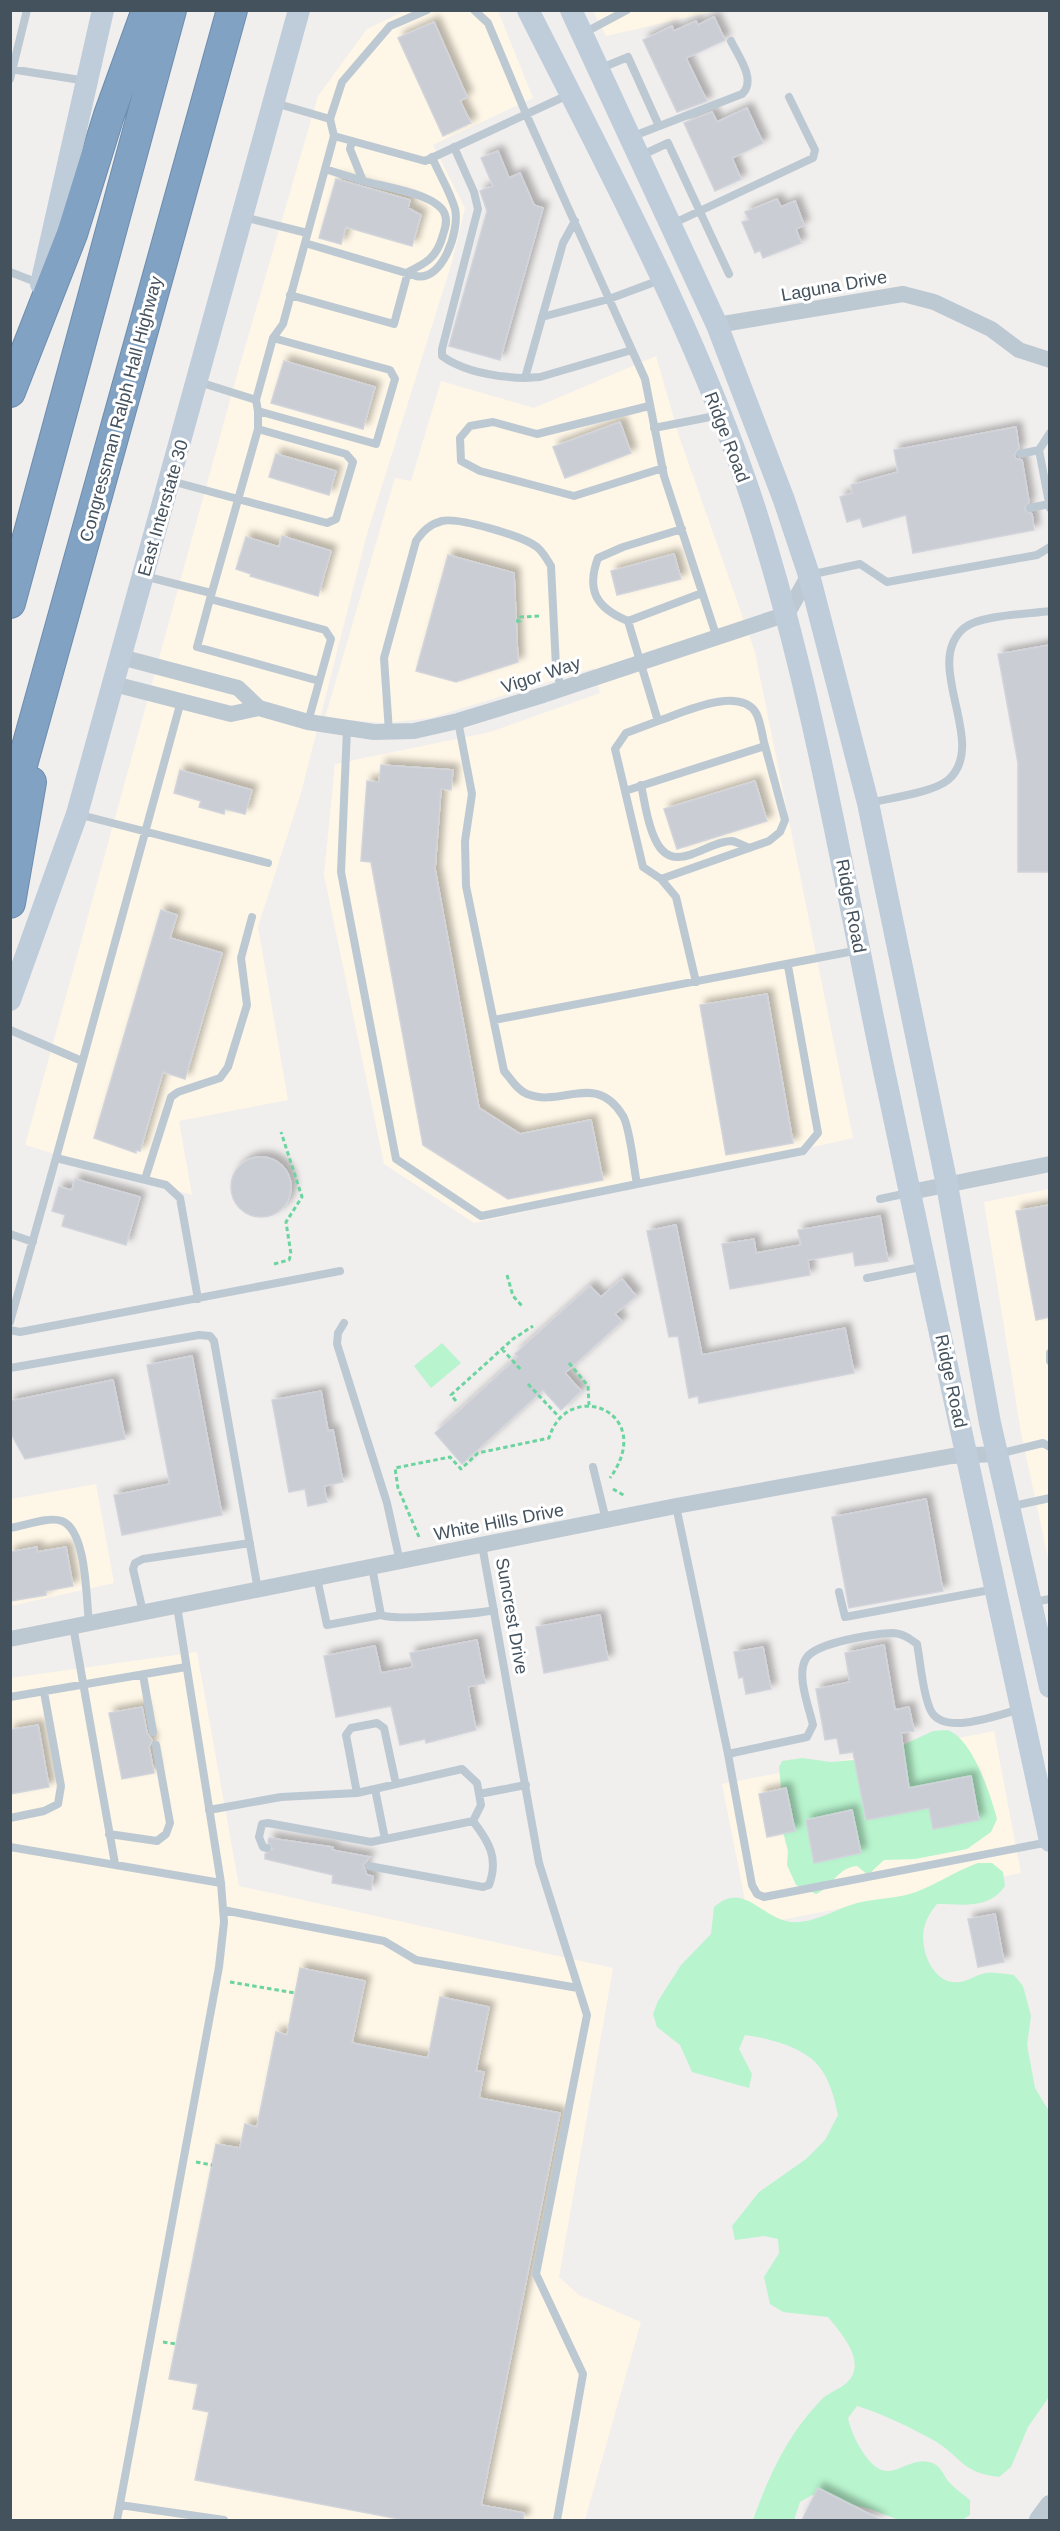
<svg xmlns="http://www.w3.org/2000/svg" width="1060" height="2531" viewBox="0 0 1060 2531" font-family="Arial,sans-serif">
  <style>
    .commercial { fill: #fef6e6 }
    .green { fill: #b8f4ce }
    .building { fill: #cacdd4; stroke: #d2d4db; stroke-width: 1.5; filter: url(#shadow) }
    .lines { fill: none; stroke-linecap: round; stroke-linejoin: round }
    .motorway-casing { stroke: #6c8dae; stroke-width: 32 }
    .path { stroke: #6cd59f; stroke-width: 3; stroke-dasharray: 4.5 3; stroke-linecap: butt }
    .service { stroke: #bdc9d2; stroke-width: 8 }
    .minor { stroke: #bdc9d2; stroke-width: 16 }
    .tertiary { stroke: #bdc9d2; stroke-width: 20 }
    .secondary { stroke: #bfccda; stroke-width: 22 }
    .motorway { stroke: #81a2c3; stroke-width: 30 }
    .labels { text-anchor: middle; stroke-width: 6; stroke-linejoin: round; paint-order: stroke }
    .street-label { font-size: 18px; fill: #44525e; stroke: #fff }
  </style>
  <defs>
    <filter id="shadow"><feDropShadow dx="5.5" dy="-5.5" stdDeviation="3" flood-color="#0004"/></filter>
  </defs>
  <rect width="100%" height="100%" fill="#f1eeee"/>
  <path class="commercial" d="M404 11H498L533 98 433 145 465 208 452 262 367 534 301 793 258 927 288 1100 179 1121 192 1195 25 1145 238 371 318 96 367 29Z
    M593 11H716L606 36Z
    M656 356 679 436 755 652 853 1138 474 1223 384 1164 324 875 335 764 490 732 600 693 594 668 430 718 385 723 325 718 395 478 411 481 441 381 534 408Z
    M1049 1189V1562L1021 1433 984 1202Z
    M96 1484 114 1583 11 1606V1499Z
    M197 1652 239 1886 613 1968 559 2277 579 2295 641 2322 585 2520H11L10 1678Z
    M994 1731 1021 1873 750 1926 722 1784Z"/>
  <path class="green" d="M442 1343 461 1363 431 1388 414 1366Z
    M947 1730C972 1737 991 1796 997 1819L991 1832 967 1849 915 1859 884 1860 868 1875 857 1866C836 1868 833 1887 816 1894L796 1885 787 1865 788 1851 777 1809 781 1788 779 1767 782 1761 802 1758 831 1762 875 1758 933 1731Z
    M978 1863H992L1003 1872 1005 1886C988 1910 963 1904 937 1904 926 1917 921 1930 924 1947 927 1964 939 1985 960 1982 969 1981 977 1974 986 1973 995 1972 1005 1974 1014 1975L1023 1986 1031 2016 1027 2045 1035 2088 1049 2111V2397L1028 2427 1011 2467 999 2477C960 2472 963 2458 935 2441 911 2428 884 2414 857 2406L848 2418C851 2434 869 2472 888 2471 903 2470 913 2458 929 2462 941 2465 942 2473 948 2481 954 2488 963 2494 970 2500V2515L962 2520H899L870 2509 812 2495 800 2502 794 2520H753C768 2477 788 2434 821 2400 831 2390 847 2388 853 2374 861 2354 839 2331 828 2317L783 2312 770 2304 764 2277 779 2253 778 2239 764 2236 735 2240 732 2226 759 2192 806 2159 825 2140 838 2115C834 2097 829 2076 816 2063 800 2046 767 2038 745 2035L739 2049 752 2074 749 2088 692 2072 680 2045 657 2027 653 2014 658 2001 681 1965 711 1934 714 1907C744 1880 760 1918 791 1922 813 1924 836 1909 857 1903 876 1898 897 1899 916 1892 937 1884 956 1871 978 1863Z"/>
  <path class="building" d="M714 17 725 40 686 58 707 101 677 112 643 40 672 26 674 31 696 21 698 25Z
    M434 22 467 97 460 101 471 123 443 136 398 38Z
    M747 108 763 143 732 158 741 179 715 191 684 123 712 112 717 122Z
    M498 151 509 178 520 173 534 205 543 208 500 360 449 346 487 211 480 191 493 186 481 158Z
    M336 179 410 200 408 208 421 215 412 246 346 227 341 244 319 238Z
    M777 199 781 207 795 201 804 225 796 229 801 243 763 258 760 250 755 253 742 222 749 220 745 212Z
    M284 361 375 387 363 429 271 403Z
    M620 422 631 453 565 478 553 447Z
    M1016 427 1019 448 1014 455 1016 459 1022 460 1029 502 1024 509 1032 514 1034 530 913 553 906 515 863 527 860 518 847 522 840 497 852 493 851 485 898 472 894 450Z
    M276 454 336 471 329 495 269 477Z
    M282 536 331 551 318 596 250 576 251 574 236 569 246 537 279 547Z
    M674 554 681 579 617 595 611 571Z
    M448 555 514 573 518 662 456 682 416 671Z
    M1050 645V872H1018V763L998 654Z
    M381 765 453 770 451 790 441 789 435 869 479 1108 520 1134 591 1120 603 1180 508 1199 423 1145 371 862 361 861 367 781 379 782Z
    M180 770 252 790 245 814 225 809 224 814 199 807 201 801 174 793Z
    M755 781 767 821 677 849 664 809Z
    M161 910 177 915 170 938 222 953 185 1079 163 1072 140 1151 136 1150V1153L94 1138Z
    M767 994 793 1143 726 1155 700 1005Z
    M231 1187a30 30 0 1 1 60 0a30 30 0 1 1-60 0Z
    M75 1179 140 1197 126 1245 62 1226 65 1215 52 1211 59 1187 72 1190Z
    M1050 1205V1317L1036 1320 1016 1211Z
    M880 1216 888 1261 855 1266 853 1252 808 1260 810 1275 730 1289 722 1244 754 1239 756 1253 801 1245 798 1230Z
    M676 1225 702 1355 845 1328 854 1373 699 1403 698 1396 689 1398 678 1336 669 1337 647 1231Z
    M622 1279 636 1296 615 1314 622 1321 565 1373 581 1391 561 1410 543 1390 462 1464 435 1433 518 1357 515 1354 590 1286 601 1297Z
    M192 1356 222 1515 122 1535 114 1495 170 1484 147 1365Z
    M113 1380 125 1439 25 1459 10 1432V1401Z
    M321 1391 328 1431 333 1430 343 1482 324 1486 327 1502 308 1506 305 1489 289 1492 272 1400Z
    M926 1499 943 1591 849 1608 832 1517Z
    M37 1547V1552L66 1547 73 1586 46 1591V1595L10 1601V1552Z
    M600 1615 608 1660 544 1673 536 1627Z
    M477 1640 485 1683 468 1687 476 1730 426 1743 425 1739 400 1745 391 1706 336 1717 324 1656 375 1646 381 1673 413 1667 410 1653Z
    M884 1645 895 1710 909 1707 914 1731 901 1733 909 1788 971 1776 979 1820 933 1829 929 1808 866 1820 853 1752 840 1754 837 1738 825 1740 816 1689 850 1682 845 1653Z
    M763 1647 771 1689 746 1694 743 1677 739 1678 734 1652Z
    M142 1707 147 1733 152 1740 149 1747 154 1773 122 1779 109 1713Z
    M38 1725 49 1787 10 1794V1730Z
    M786 1788 795 1831 767 1837 759 1794Z
    M852 1810 861 1853 814 1863 806 1820Z
    M269 1838 333 1847 332 1850 370 1857 363 1865 367 1875 373 1876 371 1890 332 1883 333 1875 265 1859V1854L273 1849 268 1842Z
    M995 1914 1004 1962 978 1967 968 1919Z
    M300 1968 365 1981 352 2043 428 2058 440 1997 489 2007 476 2071 484 2072 479 2098 560 2113 481 2505 524 2513 523 2520H404L195 2480 209 2412 193 2409 198 2384 169 2379 216 2144 240 2148 245 2124 257 2127 276 2032 287 2035Z
    M818 2488 881 2520H802Z"/>
  <g class="lines">
    <g class="motorway-casing">
      <path id="motorway" d="M10 392 72 234 109 115 147 10
        M10 603 171 10
        M10 808 232 10
        M10 903 31 782"/>
    </g>
    <path class="path" d="M516 621H520V617L540 616
      M274 1264 289 1260 291 1254 286 1222 302 1197 281 1132
      M507 1275 513 1296 523 1307
      M502 1349 522 1371
      M569 1363 588 1386 589 1405
      M528 1384 560 1418
      M456 1401 451 1395 513 1339 533 1326
      M613 1489 625 1496
      M419 1537 398 1488 395 1468 450 1457 461 1469 478 1453 549 1438C567 1377 658 1411 610 1478
      M230 1982 295 1993
      M196 2162 212 2165
      M163 2342 176 2344"/>
    <path class="service" d="M474 10 488 23 526 114 645 379 664 476 717 638
      M582 34 627 10
      M10 69 87 81
      M599 69 628 57 659 126
      M10 79 27 10
      M275 103 330 119 342 82 390 26 427 10
      M330 119 334 136 425 161 570 94
      M631 137 742 94C757 80 738 56 731 41
      M454 147 474 192 478 209 442 349V356C464 372 497 377 525 378L563 243 575 221
      M640 156 668 143 729 274
      M325 169 363 181
      M244 217 307 233
      M672 224 813 158 815 150 789 97
      M305 243 416 276C443 282 460 229 455 209 450 191 439 174 432 157
      M10 272 41 284
      M290 295 394 324 408 272C426 263 436 258 442 238 444 231 448 223 445 215 439 194 384 187 363 181L350 149 352 141
      M542 317 609 299 660 280
      M273 338 390 370 395 379 376 444 258 411 256 400 273 338 283 324 334 136
      M525 378 540 377 632 350
      M199 382 256 400
      M649 406 537 434 493 422 470 426 460 438 461 461 480 471 574 496 663 468
      M258 411V429L210 599 325 630 331 639 308 722
      M654 428 720 415
      M1050 433 1039 450 1050 508
      M1020 454 1039 450
      M171 481 327 523 336 519 353 462 346 454 258 429
      M1030 508 1049 504
      M682 529 623 547 598 558C586 590 596 608 628 621L702 593
      M809 575 860 564 887 582 1037 555 1050 547
      M144 576 211 593
      M210 599 197 647 319 681
      M628 621 658 721 626 733 615 749 643 867 661 879 676 897 696 982
      M347 729 341 872 396 1159 481 1216 637 1184C634 1170 630 1127 623 1116 596 1071 562 1108 527 1094 517 1090 511 1079 504 1071L466 886 465 841 472 794 458 721
      M389 732 384 658 416 541C423 531 430 524 442 521 458 517 523 536 537 547 543 552 547 559 551 566L556 667 561 689
      M641 785C645 803 647 823 655 839 673 879 707 840 732 841 737 842 744 846 749 848
      M625 791 765 746C762 736 761 722 756 713 739 685 682 713 658 721
      M869 803C889 798 932 793 948 780 990 744 921 664 964 628 980 615 1029 614 1050 611
      M77 814 268 863
      M661 879 769 841 780 832 785 820 765 746
      M494 1020 859 950
      M10 1030 82 1061
      M56 1158 181 701
      M145 1179 171 1097 178 1092 220 1078 228 1067 247 1005 241 958 252 917
      M637 1184 803 1151 818 1133 788 966
      M880 1199 908 1193
      M10 1234 33 1242
      M867 1278 926 1266
      M10 1322 56 1158 166 1185 180 1198 198 1299
      M344 1323 338 1333 337 1344 387 1503 400 1562
      M10 1330 20 1332 340 1271
      M1050 1353V1361
      M10 1368 199 1335 210 1336 214 1341 258 1590
      M998 1454 1043 1443 1050 1447
      M593 1467 606 1520
      M676 1506 728 1754 752 1885 757 1894 764 1897 1049 1842
      M1009 1507 1050 1498
      M10 1528C25 1526 48 1516 62 1521 87 1531 86 1599 89 1623
      M482 1545 539 1863 587 2015 536 2274 583 2374 557 2520
      M317 1578 327 1625 381 1615 372 1567
      M839 1592 845 1617 995 1589
      M1033 1602 1050 1599
      M143 1612 133 1569 135 1563 143 1559 250 1543
      M381 1615C396 1621 476 1614 494 1610
      M73 1626 115 1864
      M143 1675 153 1732
      M10 1697 186 1667
      M728 1754 807 1737 813 1725C809 1707 795 1673 807 1657 819 1642 873 1634 892 1633 902 1633 909 1638 917 1644 921 1665 922 1690 930 1709 942 1738 999 1714 1021 1709
      M375 1789 385 1839
      M357 1793 346 1735 351 1728 377 1723 384 1728 396 1784
      M209 1810 281 1797 357 1793 462 1769 477 1783 479 1794 526 1785
      M10 1818 44 1811 58 1804 61 1786 44 1692
      M109 1834 157 1841 166 1834 170 1823 156 1745
      M10 1847 221 1883
      M267 1848 263 1847 259 1837 262 1824 268 1823 371 1842 473 1821 481 1805 479 1794
      M369 1866 483 1887 489 1885C499 1858 489 1842 473 1821
      M223 1910 384 1941 416 1960 578 1988
      M120 2505 224 2520
      M117 2520 219 1967 224 1922 221 1883 177 1606"/>
    <path class="minor" d="M717 325 903 294 934 302 991 329 1019 350 1050 360
      M121 657 238 688 259 708 308 722 374 732 414 731 458 721 543 695 787 614 809 575
      M114 684 231 714 259 708
      M911 1192 1050 1164
      M10 1639 676 1506 952 1456 997 1454"/>
    <path class="tertiary" d="M1039 2520 1050 2505"/>
    <path class="secondary" d="M528 10C610 173 699 336 755 509 815 696 845 889 886 1080 939 1334 996 1587 1050 1841
      M571 10 717 325 784 500 809 575 868 803 947 1185 990 1423 1050 1687
      M41 284 103 10
      M10 1000 77 814 299 10"/>
    <use href="#motorway" class="motorway"/>
  </g>
  <g class="labels">
    <g class="street-label">
      <text transform="translate(834 286) rotate(-10)" y="6">Laguna Drive</text>
      <text transform="translate(121 409) rotate(-75)" y="6">Congressman Ralph Hall Highway</text>
      <text transform="translate(727 437) rotate(69)" y="6">Ridge Road</text>
      <text transform="translate(163 508) rotate(-74)" y="6">East Interstate 30</text>
      <text transform="translate(541 675) rotate(-18)" y="6">Vigor Way</text>
      <text transform="translate(851 906) rotate(79)" y="6">Ridge Road</text>
      <text transform="translate(951 1381) rotate(78)" y="6">Ridge Road</text>
      <text transform="translate(499 1522) rotate(-11)" y="6">White Hills Drive</text>
      <text transform="translate(512 1616) rotate(80)" y="6">Suncrest Drive</text>
    </g>
  </g>
  <rect width="1060" height="2531" fill="none" stroke="#44525e" stroke-width="24"/>
</svg>
